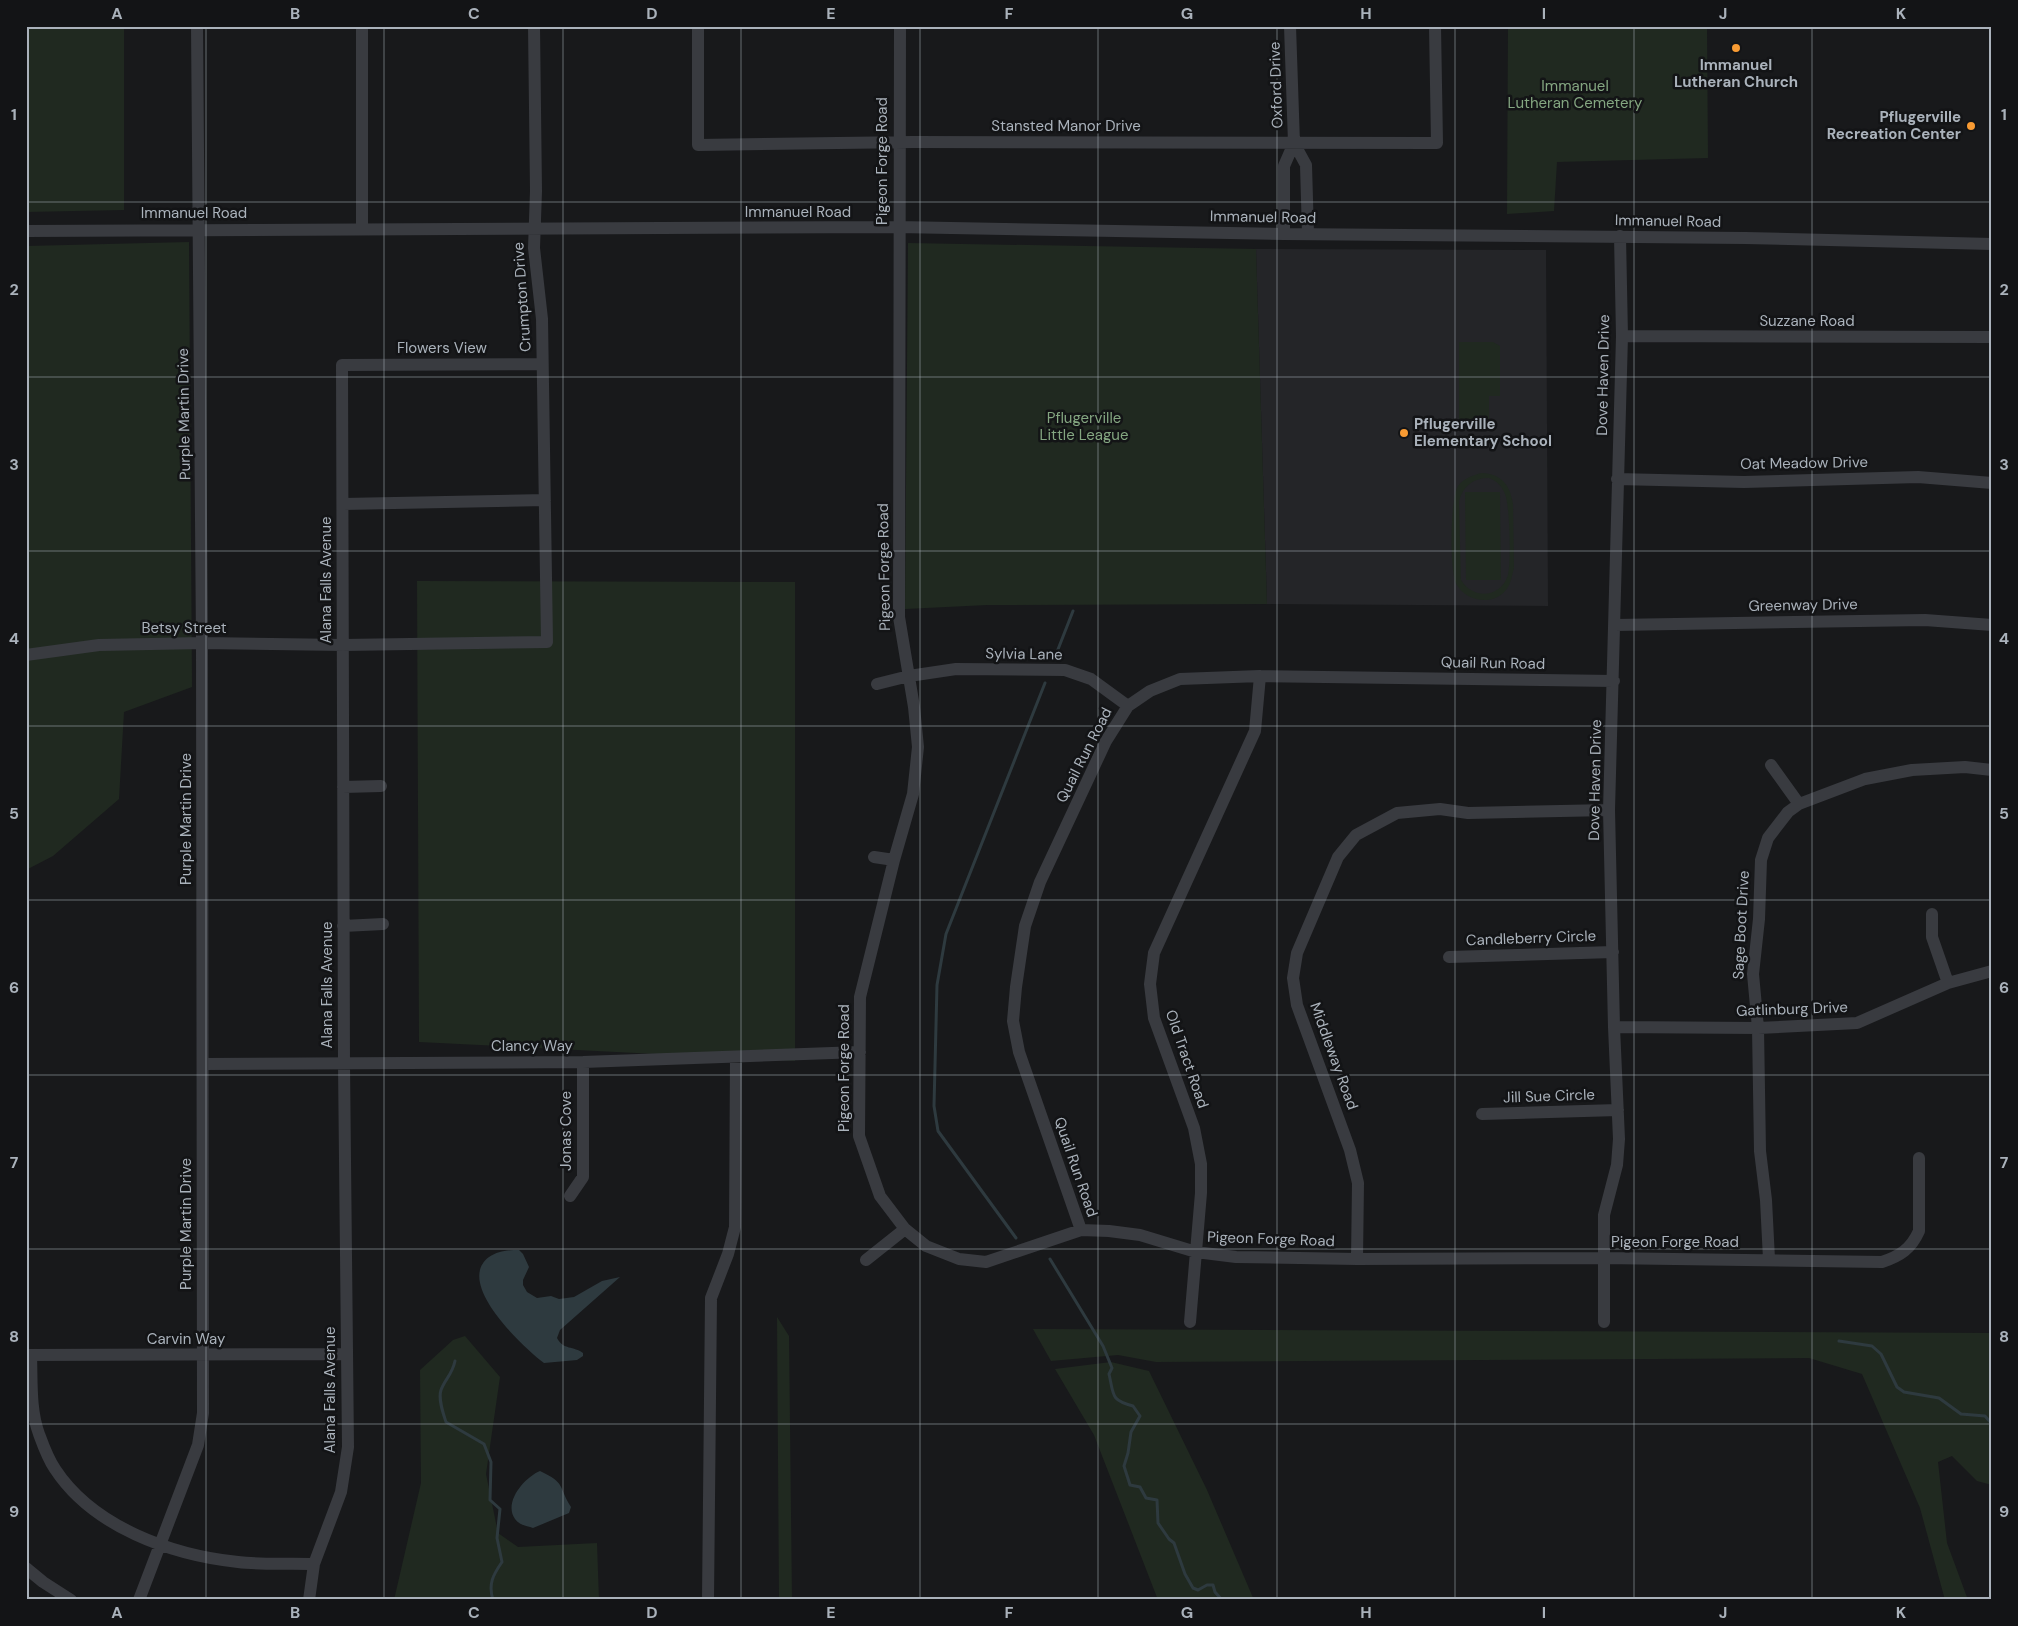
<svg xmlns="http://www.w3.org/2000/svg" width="2018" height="1626" viewBox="0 0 2018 1626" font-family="'DM Sans',sans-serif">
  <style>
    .built { fill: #242528 }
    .green { fill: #202920; fill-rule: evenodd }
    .water { fill: #2e3a3f }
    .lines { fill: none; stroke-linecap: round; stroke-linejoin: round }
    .stream { stroke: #2e3a3f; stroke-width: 3 }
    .minor { stroke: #393b40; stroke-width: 12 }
    .grid { fill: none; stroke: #aab2bb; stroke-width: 1; stroke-opacity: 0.55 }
    .poi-dot { fill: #f89b33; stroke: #131416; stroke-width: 2 }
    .labels { text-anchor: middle; stroke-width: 5; stroke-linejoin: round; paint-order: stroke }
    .poi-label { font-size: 15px; font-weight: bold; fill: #aab2bb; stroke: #131416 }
    .street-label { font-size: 15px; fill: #aab2bb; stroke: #131416 }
    .park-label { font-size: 15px; fill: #84a681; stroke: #131416 }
    .neatline { fill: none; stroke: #aab2bb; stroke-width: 2 }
    .grid-label { font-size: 16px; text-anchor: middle; font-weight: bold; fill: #aab2bb }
  </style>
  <rect width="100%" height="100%" fill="#18191b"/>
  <path class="built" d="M1256 249 1546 250 1548 606 1267 604Z"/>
  <path class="green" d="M26 26H124V210L26 212Z
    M1508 26H1707L1708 158 1557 162 1554 211 1507 214Z
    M189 242 192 687 124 712 119 799 53 856 26 870V246Z
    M908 243 1256 249 1267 604 987 605 905 609Z
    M1459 342H1493L1500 346V396H1489V429H1459Z
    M1481 473C1502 474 1510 485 1513 504L1514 568C1512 575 1511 584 1506 590 1493 606 1467 602 1457 585 1449 573 1450 499 1458 486 1464 478 1472 476 1481 473ZM1489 478C1497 481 1502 486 1505 494 1510 506 1511 562 1508 575 1501 598 1473 600 1461 580L1459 501C1463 486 1473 478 1489 478Z
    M1465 492H1500L1501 580H1466Z
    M417 581 795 582V1061L419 1042Z
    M777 1317 789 1336 792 1600H779Z
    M1033 1329 1992 1333V1485L1977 1481 1952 1456 1938 1462 1947 1543 1968 1600H1945L1920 1508 1862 1374 1809 1358 1156 1362 1118 1355 1051 1361Z
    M465 1336 500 1377 486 1474 498 1533 518 1547 597 1543 599 1600H394L421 1483 420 1370 453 1340Z
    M1111 1362 1149 1371 1207 1490 1254 1600H1158L1094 1435 1055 1369Z"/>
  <path class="water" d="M519 1250 523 1254 529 1267 523 1280V1285L527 1292 537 1298 551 1296 559 1299 574 1297 602 1281 620 1277 560 1330 557 1338C563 1350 574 1346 583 1353V1356L577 1360 544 1363C523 1347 454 1283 489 1257 498 1251 507 1250 519 1250Z
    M540 1471C566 1483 558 1486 571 1507L569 1513 533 1528C527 1526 519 1525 515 1519 503 1502 525 1477 540 1471Z"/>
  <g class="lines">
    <path class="stream" d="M1055 657 1073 611
      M1016 1238 938 1131 934 1106 937 985 946 934 1045 683
      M1050 1259 1103 1346 1112 1368 1109 1374C1114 1395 1110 1400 1133 1406L1140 1416 1131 1432 1128 1453 1124 1466 1130 1485 1140 1487 1146 1498 1157 1500 1158 1523 1169 1539 1174 1543 1185 1574 1193 1588 1198 1590 1207 1585H1213L1215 1592 1222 1600
      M1839 1341 1872 1346 1881 1354 1897 1387 1904 1392 1939 1398 1961 1414 1985 1416 1992 1424
      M455 1361C452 1375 445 1379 441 1390 438 1399 443 1413 446 1422L484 1444 491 1462 490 1500 500 1509 497 1538 502 1562C493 1575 488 1584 493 1600"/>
    <path class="minor" d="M362 26V229
      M698 26V145L913 142 1437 143 1435 26
      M900 26 899 617 914 707 918 747 913 794 894 860 860 997 859 1136 880 1196 905 1229 926 1246 959 1259 986 1262 1081 1230 1109 1231 1140 1235 1196 1252 1236 1257 1357 1259 1604 1258 1882 1262C1900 1256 1911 1249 1919 1231V1158
      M1290 26 1294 143 1306 165 1308 234
      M26 231 898 227 1284 234 1745 238 1992 244
      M1284 234V166L1294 143
      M1622 336 1992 337
      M1617 479 1744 482 1918 477 1992 483
      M343 504 545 500
      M1615 625 1925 620 1992 625
      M26 655 99 645 202 643 343 645 547 642 542 319 534 248 536 191 534 26
      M877 684 909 676 956 669 1065 670 1091 679 1128 706
      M1771 765 1799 804
      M343 787 381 786
      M874 857 894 860
      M1932 914V937L1948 983
      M343 926 383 924
      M1449 957 1613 952
      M1614 1027 1758 1028 1857 1023 1948 983 1992 971
      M203 1064 583 1062 860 1052
      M1482 1114 1618 1110
      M570 1196 583 1177V1062
      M1081 1230 1019 1052 1013 1021 1016 987 1025 926 1040 882 1106 741 1128 706 1150 691 1180 679 1260 676 1614 681
      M1357 1259 1358 1183 1350 1150 1297 1005 1293 978 1297 953 1338 857 1356 835 1397 813 1440 809 1468 813 1609 810
      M1769 1259 1766 1200 1760 1151 1758 1028 1753 974 1759 919 1761 860 1768 838 1788 812 1799 804 1865 779 1912 770 1965 767 1992 770
      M866 1260 905 1229
      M1190 1322 1201 1193V1164L1194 1128 1154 1018 1150 984 1154 953 1255 731 1260 676
      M1604 1322V1215L1617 1165 1619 1139 1614 1027 1609 810 1622 336 1620 236
      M26 1355 346 1354
      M31 1355C32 1381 30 1410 39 1434 43 1445 48 1459 55 1469 93 1527 171 1555 238 1562 263 1565 289 1563 314 1564
      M26 1568 43 1582 71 1600
      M139 1600 198 1445 203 1413 202 643 197 26
      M309 1600 314 1564 341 1492 348 1447 344 1064 342 365 542 364
      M708 1600 711 1298 728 1254 735 1227 736 1057"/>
  </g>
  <path class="grid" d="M206 26V1600M384 26V1600M563 26V1600M741 26V1600M920 26V1600M1098 26V1600M1277 26V1600M1455 26V1600M1634 26V1600M1812 26V1600M26 202H1992M26 377H1992M26 551H1992M26 726H1992M26 900H1992M26 1075H1992M26 1249H1992M26 1424H1992"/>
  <g class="poi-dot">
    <circle cx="1736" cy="48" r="5"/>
    <circle cx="1971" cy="126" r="5"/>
    <circle cx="1404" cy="433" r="5"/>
  </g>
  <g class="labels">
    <g class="poi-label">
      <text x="1736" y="70">Immanuel<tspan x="1736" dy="17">Lutheran Church</tspan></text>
      <text x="1961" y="122" text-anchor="end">Pflugerville<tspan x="1961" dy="17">Recreation Center</tspan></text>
      <text x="1414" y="429" text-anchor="start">Pflugerville<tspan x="1414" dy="17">Elementary School</tspan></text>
    </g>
    <g class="street-label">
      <text transform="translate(1276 85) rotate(-92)" y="5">Oxford Drive</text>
      <text x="1066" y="131">Stansted Manor Drive</text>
      <text transform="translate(882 161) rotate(-90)" y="5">Pigeon Forge Road</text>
      <text x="798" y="217">Immanuel Road</text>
      <text x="194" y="218">Immanuel Road</text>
      <text transform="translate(1263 217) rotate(1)" y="5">Immanuel Road</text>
      <text transform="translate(1668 221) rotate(1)" y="5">Immanuel Road</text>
      <text transform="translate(522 297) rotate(-94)" y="5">Crumpton Drive</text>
      <text x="1807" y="326">Suzzane Road</text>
      <text x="442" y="353">Flowers View</text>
      <text transform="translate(1603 375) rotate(-89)" y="5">Dove Haven Drive</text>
      <text transform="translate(184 414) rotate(-91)" y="5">Purple Martin Drive</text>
      <text transform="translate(1804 463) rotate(-1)" y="5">Oat Meadow Drive</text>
      <text transform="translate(884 567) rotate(-91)" y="5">Pigeon Forge Road</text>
      <text transform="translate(326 580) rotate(-90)" y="5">Alana Falls Avenue</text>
      <text transform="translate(1803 605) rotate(-1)" y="5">Greenway Drive</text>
      <text x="184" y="633">Betsy Street</text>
      <text transform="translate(1024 654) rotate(1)" y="5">Sylvia Lane</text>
      <text transform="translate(1493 663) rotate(1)" y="5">Quail Run Road</text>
      <text transform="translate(1084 755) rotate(-63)" y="5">Quail Run Road</text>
      <text transform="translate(1595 780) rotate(-89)" y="5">Dove Haven Drive</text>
      <text transform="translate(186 819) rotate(-90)" y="5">Purple Martin Drive</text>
      <text transform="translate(1741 925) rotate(-87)" y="5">Sage Boot Drive</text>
      <text transform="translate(1531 938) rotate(-2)" y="5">Candleberry Circle</text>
      <text transform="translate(327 985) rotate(-90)" y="5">Alana Falls Avenue</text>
      <text transform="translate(1792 1009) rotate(-2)" y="5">Gatlinburg Drive</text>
      <text x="532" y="1051">Clancy Way</text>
      <text transform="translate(1334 1056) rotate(70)" y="5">Middleway Road</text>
      <text transform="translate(1187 1059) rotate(71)" y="5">Old Tract Road</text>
      <text transform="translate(844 1068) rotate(-90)" y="5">Pigeon Forge Road</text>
      <text transform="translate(1549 1096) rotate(-2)" y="5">Jill Sue Circle</text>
      <text transform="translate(566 1131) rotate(-90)" y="5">Jonas Cove</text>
      <text transform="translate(1076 1167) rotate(71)" y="5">Quail Run Road</text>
      <text transform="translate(186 1224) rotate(-90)" y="5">Purple Martin Drive</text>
      <text transform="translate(1271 1239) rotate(2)" y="5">Pigeon Forge Road</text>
      <text x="1675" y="1247">Pigeon Forge Road</text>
      <text x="186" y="1344">Carvin Way</text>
      <text transform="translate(330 1390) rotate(-90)" y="5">Alana Falls Avenue</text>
    </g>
    <g class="park-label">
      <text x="1575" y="91">Immanuel<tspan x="1575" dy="17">Lutheran Cemetery</tspan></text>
      <text x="1084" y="423">Pflugerville<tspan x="1084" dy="17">Little League</tspan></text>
    </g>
  </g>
  <rect width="2018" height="1626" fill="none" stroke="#131416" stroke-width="55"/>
  <rect x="28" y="28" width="1962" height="1570" class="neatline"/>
  <g class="grid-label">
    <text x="117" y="19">A</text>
    <text x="295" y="19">B</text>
    <text x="474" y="19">C</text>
    <text x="652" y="19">D</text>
    <text x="831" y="19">E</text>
    <text x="1009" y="19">F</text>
    <text x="1187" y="19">G</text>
    <text x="1366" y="19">H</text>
    <text x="1544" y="19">I</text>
    <text x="1723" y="19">J</text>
    <text x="1901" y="19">K</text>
    <text x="14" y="120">1</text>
    <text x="2004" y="120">1</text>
    <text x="14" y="295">2</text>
    <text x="2004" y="295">2</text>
    <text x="14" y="470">3</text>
    <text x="2004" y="470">3</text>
    <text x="14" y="644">4</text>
    <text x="2004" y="644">4</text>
    <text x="14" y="819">5</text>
    <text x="2004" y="819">5</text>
    <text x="14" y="993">6</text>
    <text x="2004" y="993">6</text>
    <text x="14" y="1168">7</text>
    <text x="2004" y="1168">7</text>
    <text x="14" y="1342">8</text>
    <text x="2004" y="1342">8</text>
    <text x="14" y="1517">9</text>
    <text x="2004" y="1517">9</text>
    <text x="117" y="1618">A</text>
    <text x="295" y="1618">B</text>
    <text x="474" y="1618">C</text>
    <text x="652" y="1618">D</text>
    <text x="831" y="1618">E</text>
    <text x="1009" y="1618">F</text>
    <text x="1187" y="1618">G</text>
    <text x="1366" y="1618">H</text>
    <text x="1544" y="1618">I</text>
    <text x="1723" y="1618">J</text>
    <text x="1901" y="1618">K</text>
  </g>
</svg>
